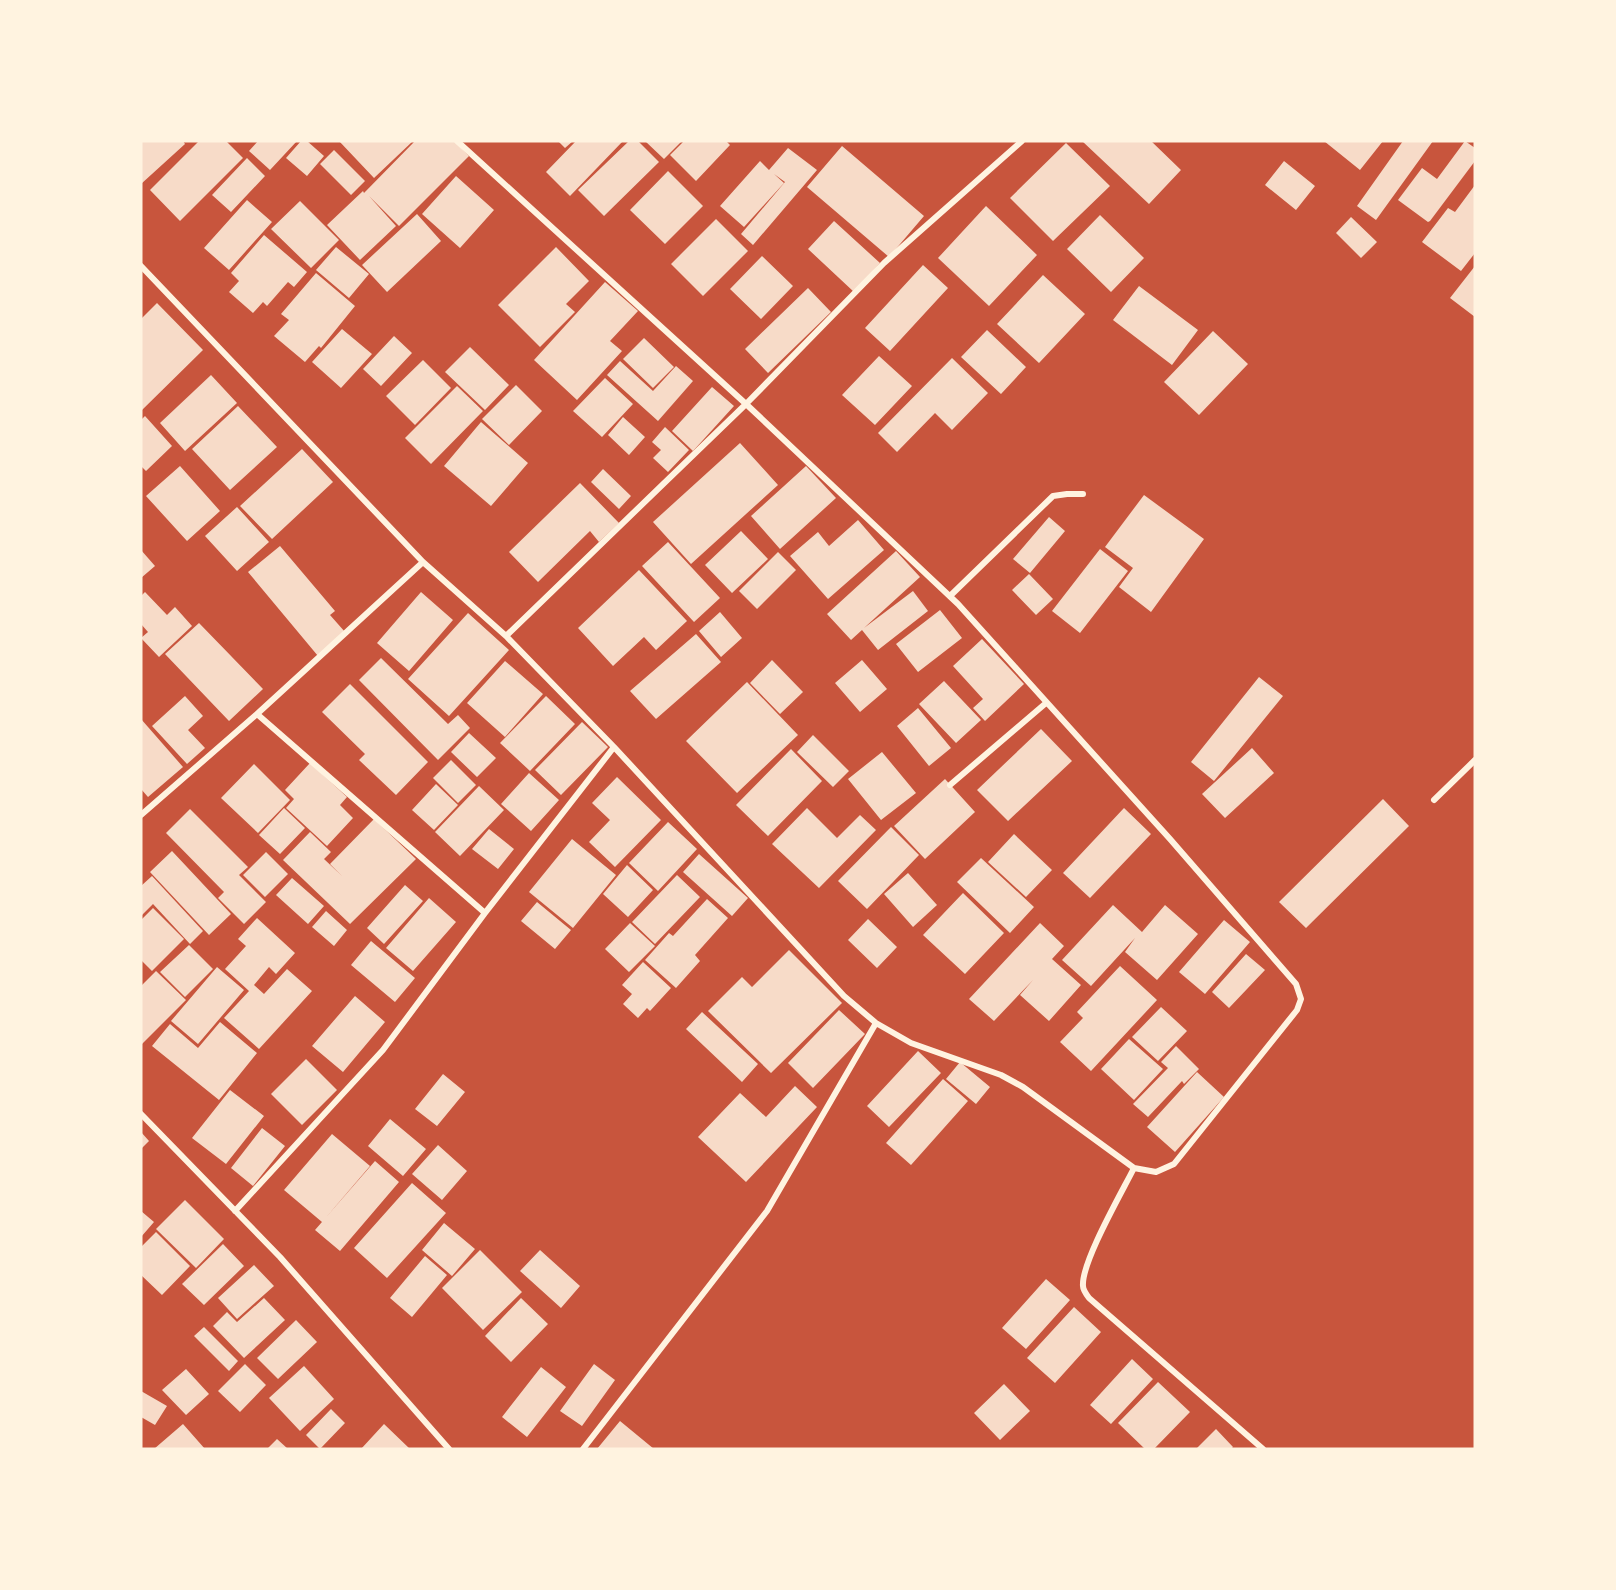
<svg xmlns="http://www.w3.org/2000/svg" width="1616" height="1590" viewBox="0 0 1616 1590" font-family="Roboto,sans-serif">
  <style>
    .building { fill: #f7dbc8 }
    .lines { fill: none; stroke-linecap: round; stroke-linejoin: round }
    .minor { stroke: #fff3e0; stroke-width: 6 }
  </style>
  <rect width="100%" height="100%" fill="#c8553d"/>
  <path class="building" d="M141 141H183L185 144 141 184Z
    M199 141H226L243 158 180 221 150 190Z
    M258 141H297L270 170 249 151Z
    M301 141H307L324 156 307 176 286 158Z
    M339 141H413L374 178Z
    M415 141H454L469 156 399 226 369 196 396 226 360 260 327 225 363 191 364 193Z
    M558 141H573L565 148Z
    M576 141H623L570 196 546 172Z
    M629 141H638L659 162 604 216 578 190Z
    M645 141H682L664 159Z
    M684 141H726L730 145 696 181 670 155Z
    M1082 141H1151L1181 170 1149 204Z
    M1324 141H1383L1360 170Z
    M1403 141H1433L1376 220 1357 206Z
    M1465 141 1475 148V161L1430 221 1428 222 1398 200 1422 168 1437 179Z
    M1066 143 1110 186 1053 241 1010 198Z
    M842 146 924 216 889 257 807 187Z
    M788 148 817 170 753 245 741 234 785 182 774 174 784 183 744 227 720 206 760 161 769 170Z
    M334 150 365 181 351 195 320 164Z
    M247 158 265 176 231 212 212 195Z
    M1284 161 1315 186 1296 210 1265 185Z
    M668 171 703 206 665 244 630 210Z
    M456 176 494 210 460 248 422 214Z
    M1475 185V253L1461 271 1422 242 1448 208 1455 212Z
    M247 200 272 222 229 270 204 248Z
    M300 201 339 240 311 268 271 229Z
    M986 206 1037 255 989 306 938 258Z
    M417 214 441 241 387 292 362 265Z
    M1100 215 1144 258 1111 292 1067 249Z
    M1351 217 1377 242 1361 258 1336 233Z
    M716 219 748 251 703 296 671 264Z
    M834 221 880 263 854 292 808 249Z
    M264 235 307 272 294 287 288 282 267 306 263 302 253 313 229 292 239 281 231 273Z
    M336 247 369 274 349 298 316 270Z
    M556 247 589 281 566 304 575 312 540 347 498 305Z
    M762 256 793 286 761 319 730 289Z
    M923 265 948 288 890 351 865 328Z
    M1475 266V317L1450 298Z
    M316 273 355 306 321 348 319 346 305 362 274 336 289 320 281 314Z
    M1043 275 1085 314 1039 363 997 324Z
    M605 282 638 311 610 341 622 351 577 400 534 360Z
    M1139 286 1198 330 1172 365 1113 320Z
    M808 288 831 312 768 373 745 349Z
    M157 303 203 350 141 411V319Z
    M342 329 372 354 341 388 312 362Z
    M987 330 1026 367 1001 394 961 357Z
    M1213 331 1248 364 1199 415 1164 382Z
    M394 336 412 353 381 386 363 369Z
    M644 338 674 367 653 388 623 359Z
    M470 347 509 385 485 410 445 372Z
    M879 356 912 386 875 425 842 395Z
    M952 358 988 393 952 430 935 413 897 452 878 433Z
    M423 360 451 388 415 425 386 396Z
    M620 361 653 391 676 366 693 381 658 421 607 375Z
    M211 375 237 403 185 451 160 423Z
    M605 378 633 404 602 437 573 411Z
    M516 385 542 411 509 445 482 419Z
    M457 386 483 411 431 464 405 438Z
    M712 387 734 406 693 451 672 431Z
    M238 406 277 447 230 490 192 449Z
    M145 416 172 446 146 471 141 466V420Z
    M623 417 645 437 629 455 608 435Z
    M481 422 528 463 491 506 444 466Z
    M665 427 689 450 668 472 653 458 661 450 652 442Z
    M740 443 778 485 691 564 653 522Z
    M302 449 333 482 272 539 240 506Z
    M180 466 220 511 187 541 146 496Z
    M806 466 836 498 780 549 751 516Z
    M603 469 631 496 619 509 591 482Z
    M580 483 619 523 599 542 590 531 538 582 509 552Z
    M1144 495 1204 539 1151 612 1119 587 1133 568 1105 547Z
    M237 507 269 542 237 571 205 536Z
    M1049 517 1065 531 1030 573 1013 559Z
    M858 520 884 550 828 599 790 556 818 532 829 546Z
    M741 531 768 559 732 593 705 565Z
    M668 542 720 598 694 622 642 566Z
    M280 546 335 611 330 615 345 632 318 656 248 572Z
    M1100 549 1128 571 1080 633 1052 611Z
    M141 550 155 566 141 578Z
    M896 551 920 577 864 628 913 591 928 611 878 650 862 630 851 640 827 614Z
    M778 552 796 570 757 609 739 591Z
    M639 570 687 621 656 650 644 637 613 666 578 628Z
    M1029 574 1053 599 1036 615 1012 590Z
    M145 592 167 615 175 607 192 626 159 657 141 638 148 632 141 624V596Z
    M421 592 453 620 409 671 377 643Z
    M940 610 962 638 918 672 896 644Z
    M720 612 742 638 721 657 699 631Z
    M468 613 509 650 449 716 408 679Z
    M199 623 263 689 229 721 165 654Z
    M696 634 721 662 656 719 630 691Z
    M982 639 1024 684 985 721 973 708 983 699 953 666Z
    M381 658 448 724 458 715 470 728 438 760 359 680Z
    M772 660 803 692 780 714 750 683Z
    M862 660 887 689 860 712 835 683Z
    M505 661 543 694 505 737 467 703Z
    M1259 677 1283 696 1214 781 1191 762Z
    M944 681 981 720 956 743 919 704Z
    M747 682 798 735 737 793 686 741Z
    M350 684 428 762 396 795 359 760 365 754 322 712Z
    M185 696 203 716 188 730 205 748 187 764 152 726Z
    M546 696 575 724 530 771 500 743Z
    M918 708 951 748 929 766 897 726Z
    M141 719 183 767 148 797 141 789Z
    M582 722 608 747 561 795 535 770Z
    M1041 729 1072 761 1008 821 977 790Z
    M469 733 496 758 477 777 451 752Z
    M813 735 849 771 833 787 797 752Z
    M1252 748 1274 773 1225 818 1202 794Z
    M791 749 822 781 768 836 736 805Z
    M882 752 916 793 881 820 848 779Z
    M451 760 476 785 458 803 433 778Z
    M310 763 347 797 340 805 353 818 327 846 286 808 294 799 285 790Z
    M254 764 290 800 258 833 221 798Z
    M529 773 559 800 531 831 501 804Z
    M617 777 661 820 615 867 589 842 610 820 592 803Z
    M945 779 975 812 925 859 894 826Z
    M436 784 458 805 434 830 412 810Z
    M479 786 504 810 460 856 435 832Z
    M1383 799 1409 826 1306 928 1279 902Z
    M284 808 305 828 280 854 259 835Z
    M807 808 837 838 860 815 876 830 819 888 772 844Z
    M1124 808 1151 834 1090 898 1063 873Z
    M190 809 248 867 239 875 266 902 244 924 218 898 224 892 166 833Z
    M374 819 416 859 350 924 283 860 310 832 331 852 324 859 343 877 330 864Z
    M668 822 697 849 658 891 629 863Z
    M891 827 919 855 867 909 838 881Z
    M489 829 514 849 498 869 472 849Z
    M1014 834 1052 870 1026 897 988 862Z
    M572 839 616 875 573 928 529 892Z
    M172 851 231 914 209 935 150 872Z
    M266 852 288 874 265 897 243 875Z
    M699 854 748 898 732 916 683 872Z
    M981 858 1034 907 1010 933 957 882Z
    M627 865 653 890 628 917 603 894Z
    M908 873 937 905 913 927 884 894Z
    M677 875 700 897 655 944 632 922Z
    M152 876 203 931 190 944 153 904 141 916V886Z
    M292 878 324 906 308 924 276 895Z
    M405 885 423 901 384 944 367 928Z
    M963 893 1004 933 965 974 923 935Z
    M429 898 456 922 413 971 386 948Z
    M707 899 728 918 695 955 700 961 676 988 645 960 669 933 673 936Z
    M537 902 571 930 555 949 521 921Z
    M1113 905 1142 932 1165 905 1198 934 1157 980 1125 952 1135 938 1091 986 1062 960Z
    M153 908 184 939 152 971 141 960V920Z
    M326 911 347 930 334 946 312 927Z
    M257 918 295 953 276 974 269 967 254 985 264 994 287 969 312 991 259 1049 224 1018 249 991 225 969 246 946 238 939Z
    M868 919 897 947 877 968 848 940Z
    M1224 920 1250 942 1205 994 1179 972Z
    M630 923 655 946 629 972 605 949Z
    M1040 923 1064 946 1052 959 1081 985 1049 1021 1020 995 1033 980 994 1021 969 999Z
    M371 941 415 978 395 1002 351 965Z
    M189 945 213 969 185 997 160 972Z
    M789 950 842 1003 771 1073 708 1011 742 977 752 987Z
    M1246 954 1265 970 1229 1008 1212 992Z
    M643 962 671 988 650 1011 647 1008 638 1018 623 1004 632 994 622 985Z
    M1120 966 1157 1000 1091 1071 1060 1042 1083 1018 1077 1012Z
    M217 967 244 990 198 1044 171 1021Z
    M156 971 186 1000 141 1045V986Z
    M355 996 385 1022 343 1072 312 1046Z
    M1161 1007 1187 1031 1158 1061 1132 1037Z
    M839 1010 865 1034 813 1088 788 1063Z
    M702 1012 758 1064 742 1082 686 1029Z
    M220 1022 257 1053 219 1100 152 1046 170 1024 198 1048Z
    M1129 1039 1163 1069 1134 1100 1101 1069Z
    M1176 1046 1199 1069 1184 1084 1182 1081 1148 1117 1133 1104 1168 1068 1161 1062Z
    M918 1051 941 1073 889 1127 867 1106Z
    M306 1059 337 1090 302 1125 271 1094Z
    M960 1062 990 1087 976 1104 946 1079Z
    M1197 1072 1224 1097 1175 1152 1147 1127Z
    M443 1074 465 1092 437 1126 415 1109Z
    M943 1079 968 1101 911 1165 886 1143Z
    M795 1086 817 1107 746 1182 698 1137 740 1093 766 1117Z
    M230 1090 264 1116 226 1164 192 1138Z
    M390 1119 426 1149 403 1176 368 1146Z
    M262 1128 285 1146 253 1186 231 1168Z
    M141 1132 149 1141 141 1149Z
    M332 1134 370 1166 322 1222 284 1190Z
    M438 1145 467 1171 442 1200 412 1174Z
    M375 1161 399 1182 340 1251 315 1230Z
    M412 1183 446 1213 387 1278 354 1248Z
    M185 1200 224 1239 196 1268 156 1229Z
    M141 1211 154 1222 141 1237Z
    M444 1223 475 1249 452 1276 422 1250Z
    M156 1232 190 1266 162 1295 141 1275V1247Z
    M223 1244 244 1266 204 1305 182 1284Z
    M480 1250 522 1292 483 1330 442 1288Z
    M540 1250 580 1286 561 1308 520 1271Z
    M425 1256 447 1275 412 1317 390 1298Z
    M254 1265 274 1286 237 1319 218 1298Z
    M1046 1279 1070 1300 1026 1349 1002 1328Z
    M264 1298 285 1320 244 1358 213 1326 227 1312 237 1322Z
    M521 1298 548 1324 511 1362 485 1336Z
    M1074 1307 1101 1332 1055 1383 1027 1358Z
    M296 1320 317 1342 278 1379 257 1358Z
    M204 1327 238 1361 229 1371 194 1336Z
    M1132 1359 1153 1379 1111 1424 1090 1405Z
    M245 1364 266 1385 240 1412 218 1391Z
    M594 1364 615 1380 582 1426 560 1411Z
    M304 1366 334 1399 300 1431 269 1398Z
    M541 1367 566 1387 527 1437 502 1417Z
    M186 1369 209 1394 186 1415 162 1390Z
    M1158 1382 1190 1412 1154 1449H1145L1118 1423Z
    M1004 1384 1030 1411 1000 1440 974 1413Z
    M141 1391 167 1406 155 1425 141 1417Z
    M331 1409 345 1423 320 1449 306 1435Z
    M620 1421 654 1449H597Z
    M183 1424 205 1449H154Z
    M384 1424 410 1449H361Z
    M1216 1429 1233 1447 1231 1449H1196Z
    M277 1439 288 1449H267Z"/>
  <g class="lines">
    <path class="minor" d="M141 266 423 562 506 636 614 747 844 996 876 1023 911 1043 1001 1075 1023 1087 1134 1168 1156 1172 1174 1164 1297 1010 1301 999 1296 984 1170 839 958 604 746 404 457 141
      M950 596 1053 496 1067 494H1083
      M506 636 746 404 884 263 1022 141
      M257 714 485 913
      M950 785 1046 703
      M1434 800 1475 760
      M141 815 257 714 423 562
      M141 1114 280 1257 449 1449
      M1134 1168C1122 1192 1081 1263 1083 1286 1083 1290 1086 1294 1089 1298L1263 1449
      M235 1211 383 1050 485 913 614 747
      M583 1449 767 1211 876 1023"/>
  </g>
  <rect width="1616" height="1590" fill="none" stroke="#fff3e0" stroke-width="285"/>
</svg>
